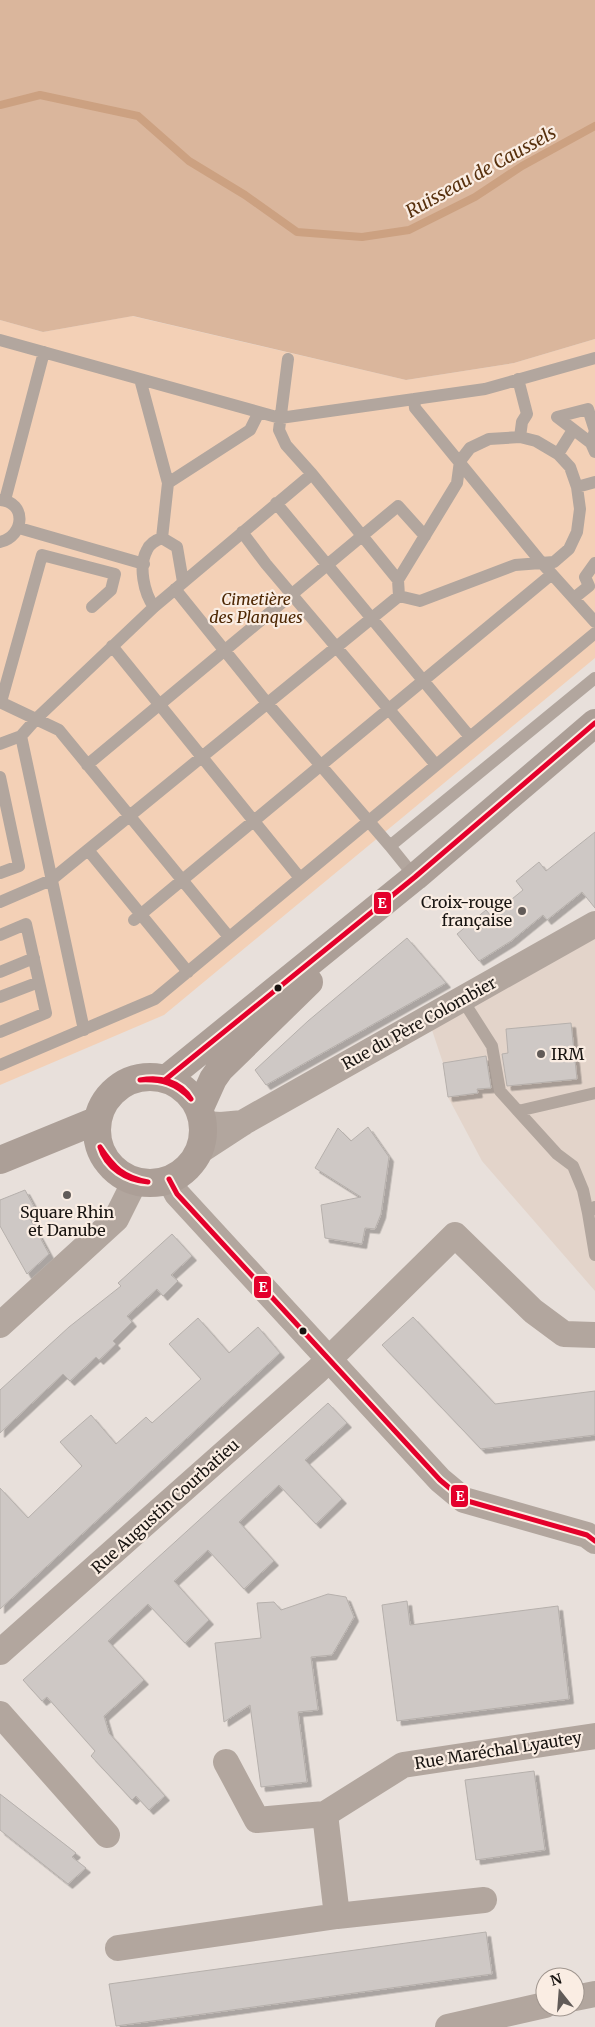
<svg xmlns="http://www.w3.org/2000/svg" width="595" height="2027" viewBox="0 0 595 2027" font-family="Merriweather,serif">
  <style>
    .built { fill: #e3d4ca }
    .green { fill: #f3d0b6 }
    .forest { fill: #dab69c }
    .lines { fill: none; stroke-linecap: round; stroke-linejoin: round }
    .stream { stroke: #cca181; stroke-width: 8 }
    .building { fill: #cec8c5; stroke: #b6b0ac; filter: url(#shadow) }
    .lane { stroke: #b2a69e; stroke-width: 12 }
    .street { stroke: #b2a69e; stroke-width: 26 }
    .primary { stroke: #ac9f97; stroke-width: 28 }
    .bus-1-casing { stroke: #faede3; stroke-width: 9 }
    .bus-1 { stroke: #e4002b; stroke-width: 5 }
    .poi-dot { fill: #615b58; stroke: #faede3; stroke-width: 2 }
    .bus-dot { fill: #181411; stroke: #faede3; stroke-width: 2 }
    .labels { text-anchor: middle; stroke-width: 4.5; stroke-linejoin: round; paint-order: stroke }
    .park-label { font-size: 16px; font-style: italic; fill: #4d2703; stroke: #faede3 }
    .poi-label { font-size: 16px; fill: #181411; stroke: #faede3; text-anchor: end }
    .street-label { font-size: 16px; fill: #181411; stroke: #faede3 }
    .water-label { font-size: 18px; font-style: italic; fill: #57300d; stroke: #faede3 }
    .line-badge { stroke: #faede3; stroke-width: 2 }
    .badge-label { font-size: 14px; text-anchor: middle; font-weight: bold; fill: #fff }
  </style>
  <defs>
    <filter id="shadow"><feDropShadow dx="4.5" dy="4.5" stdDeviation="0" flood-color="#0004"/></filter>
  </defs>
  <rect width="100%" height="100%" fill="#e8e0db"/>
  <path class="built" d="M595 936V1291L482 1161 448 1097 443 1063 432 1030Z"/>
  <path class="green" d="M132 316 406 380 514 363 595 339V658L164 1015 0 1085V320L43 332Z"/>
  <path class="forest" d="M0 0H595V339L514 363 406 380 133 316 43 332 0 320Z"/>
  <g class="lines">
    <path class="stream" d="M0 105 40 95 138 116 189 161 245 195 297 232 362 237 409 230 475 197 522 166 595 126"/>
  </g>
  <path class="building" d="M595 832V908L582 892 547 920 543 915 511 941 479 961 457 934 486 910 491 916 523 890 516 881 539 862 546 871Z
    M407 938 446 983 266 1085 255 1070 308 1021Z
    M571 1023 577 1079 507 1086 502 1054 508 1053 506 1029Z
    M486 1056 491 1088 477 1089 478 1093 448 1097 443 1063Z
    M368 1127 389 1157 381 1214 375 1229 365 1228 362 1244 325 1238 321 1205 361 1197 315 1168 338 1128 351 1141Z
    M25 1190 37 1212 29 1217 49 1254 27 1274 0 1226V1200Z
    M172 1234 192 1256 171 1275 178 1281 163 1296 157 1289 127 1316 132 1322 113 1341 116 1344 99 1360 96 1357 70 1381 63 1374 0 1433V1390L69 1327 121 1286 118 1283Z
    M413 1317 495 1404 595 1391V1435L481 1449 382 1345Z
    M198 1318 229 1353 258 1327 280 1353 0 1609V1488L28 1518 82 1466 60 1442 91 1415 116 1444 146 1417 152 1423 201 1379 169 1344Z
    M328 1403 347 1423 305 1460 342 1499 316 1524 279 1485 239 1522 274 1561 262 1572 244 1589 208 1550 174 1581 209 1620 185 1643 148 1604 108 1641 144 1680 104 1716 109 1733 165 1796 149 1810 136 1796 132 1800 91 1756 95 1751 47 1697 42 1701 23 1680Z
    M328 1594 346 1597 354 1617 332 1655 311 1657 318 1710 298 1712 307 1782 261 1787 250 1705 224 1722 215 1643 261 1638 257 1603 274 1602 281 1610Z
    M407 1601 410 1625 558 1606 569 1699 397 1721 382 1605Z
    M534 1771 545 1850 476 1860 465 1780Z
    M0 1794 76 1853 72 1857 86 1868 68 1884 0 1830Z
    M486 1932 492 1974 116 2026 109 1984Z"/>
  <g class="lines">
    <path class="lane" d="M0 340 280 418 485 389 595 358
      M288 359 279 430 286 445 312 474
      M140 379 168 483 162 538
      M518 379 527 414 522 422 520 437
      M414 399 415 408 541 562 595 622
      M520 437 536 441 558 454 570 467 577 487 580 509 577 532 569 549 554 562 515 565 420 601 399 596 398 580 457 483 460 461 470 448 489 439Z
      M591 443 595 431 588 409 557 417 591 443 595 452
      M558 454 573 430
      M168 483 250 430 258 414
      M577 487 595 482
      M0 500C27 502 25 536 0 542
      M5 500 44 352
      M276 503 470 737
      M19 528 144 564
      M242 532 266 564 436 765
      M175 589 267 703 390 846
      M574 598 589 586 585 577 595 563
      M154 607C144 593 138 566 147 550 150 543 156 540 162 538L177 547 183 582
      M112 646 300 878
      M0 702 59 730 229 937
      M1 702 42 555 115 574 111 590 92 607
      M21 736 84 1030
      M0 744 21 736 37 718 154 607 312 474 398 580
      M87 765 398 506 425 536
      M0 777 19 866 0 873
      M88 850 188 972
      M415 877 390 846 595 678
      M0 902 51 880 399 596
      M134 920 552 574
      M0 935 26 924 46 1013 0 1032
      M0 972 34 958
      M0 997 39 982
      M462 999 492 1046 500 1091 518 1111 595 1093
      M0 1065 155 999 595 633
      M518 1111 557 1154 573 1166 583 1190 588 1213
      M595 1207 588 1213 595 1255"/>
    <path class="street" d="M203 1124 221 1125 243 1123
      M198 1152 244 1122 595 924
      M169 1179 177 1194 440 1480 464 1500 587 1535 595 1541
      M0 1325 116 1219 135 1181
      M0 1652 317 1371 455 1235 533 1311 564 1334 595 1335
      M0 1714 107 1835
      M226 1762 257 1820 325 1814 403 1765 595 1736
      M325 1814 337 1916 484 1900
      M118 1948 337 1916
      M575 1998 595 1994
      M448 2027 545 2005"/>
    <path class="primary" d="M97 1130a53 53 0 1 1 106 0a53 53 0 1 1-106 0Z
      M166 1079 415 877 595 723
      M199 1110 213 1079 220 1069 309 982
      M0 1160 98 1120"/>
    <g class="bus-1-casing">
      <path id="bus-1" d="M166 1079 415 877 595 723
        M140 1080C160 1076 181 1081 191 1099
        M140 1080C162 1079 176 1083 191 1099
        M100 1147C114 1168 123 1177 148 1182
        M100 1147C106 1168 127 1181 148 1182
        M169 1179 177 1194 440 1480 464 1500 587 1535 595 1541"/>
    </g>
    <use href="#bus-1" class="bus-1"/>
  </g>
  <g class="poi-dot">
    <circle cx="522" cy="911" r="5"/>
    <circle cx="541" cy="1054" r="5"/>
    <circle cx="67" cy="1195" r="5"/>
  </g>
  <g class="bus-dot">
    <circle cx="278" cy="988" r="4.5"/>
    <circle cx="303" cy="1331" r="4.5"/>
  </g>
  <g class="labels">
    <g class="park-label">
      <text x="256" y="605">Cimetière<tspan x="256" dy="18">des Planques</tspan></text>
    </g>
    <g class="poi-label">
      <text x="512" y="908">Croix-rouge<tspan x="512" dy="18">française</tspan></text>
      <text x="551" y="1060" text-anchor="start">IRM</text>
      <text x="67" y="1218" text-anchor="middle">Square Rhin<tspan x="67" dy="18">et Danube</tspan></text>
    </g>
    <g class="street-label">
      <text transform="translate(419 1023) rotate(-29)" y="6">Rue du Père Colombier</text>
      <text transform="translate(165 1506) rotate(-42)" y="6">Rue Augustin Courbatieu</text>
      <text transform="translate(498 1750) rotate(-9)" y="6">Rue Maréchal Lyautey</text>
    </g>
    <g class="water-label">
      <text transform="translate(481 172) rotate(-29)" y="6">Ruisseau de Caussels</text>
    </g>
  </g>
  <g class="line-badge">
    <rect x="373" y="891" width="19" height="24" rx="5" fill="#e4002b"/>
    <rect x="253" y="1275" width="19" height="24" rx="5" fill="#e4002b"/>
    <rect x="450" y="1484" width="19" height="24" rx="5" fill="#e4002b"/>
  </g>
  <g class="badge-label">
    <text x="382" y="908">E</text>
    <text x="263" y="1292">E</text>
    <text x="460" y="1501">E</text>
  </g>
  <g transform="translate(560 1992) rotate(343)"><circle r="24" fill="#faede3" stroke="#a0968f"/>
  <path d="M0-4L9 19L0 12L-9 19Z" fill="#615b58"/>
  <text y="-8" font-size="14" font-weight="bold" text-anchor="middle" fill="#181411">N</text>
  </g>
</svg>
